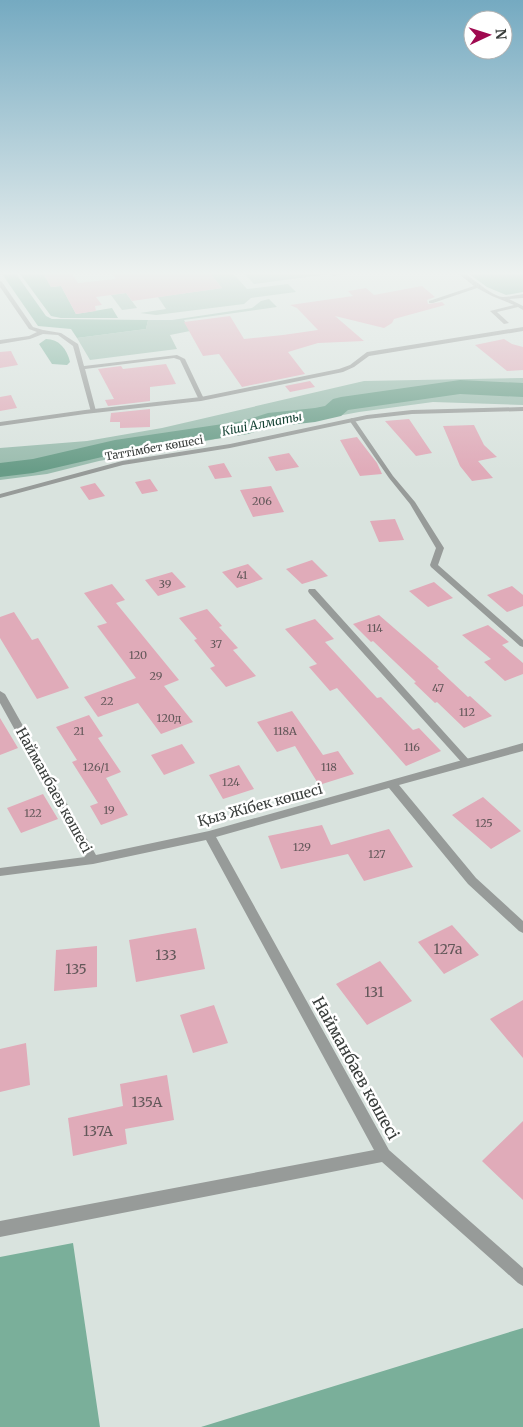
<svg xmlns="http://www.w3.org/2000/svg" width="523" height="1427" viewBox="0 0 523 1427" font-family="Merriweather,serif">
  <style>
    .green { fill: #9abcae }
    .forest { fill: #7aaf9a }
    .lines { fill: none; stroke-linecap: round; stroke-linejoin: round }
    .river { fill: #689c87; fill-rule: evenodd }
    .building { fill: #e0abb9 }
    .service { fill: #979b99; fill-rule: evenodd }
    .minor { fill: #979b99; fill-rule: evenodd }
    .labels { text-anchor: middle; stroke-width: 5; stroke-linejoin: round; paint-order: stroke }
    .far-street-label { font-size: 11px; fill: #393d3b; stroke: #fff }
    .number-label { font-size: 11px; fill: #63585a }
    .far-water-label { font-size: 12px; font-style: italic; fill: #144233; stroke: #fff }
    .street-label { font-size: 14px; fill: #393d3b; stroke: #fff }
    .near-number-label { font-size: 14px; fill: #63585a }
    .near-street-label { font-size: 16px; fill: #393d3b; stroke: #fff }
  </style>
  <rect width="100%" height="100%" fill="#d9e3de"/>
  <path class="green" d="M208 271H231L247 289 288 284 296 292 251 298 244 304 156 315 140 313 166 309 158 297 222 288Z
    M242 271H362L363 272 333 276 330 274 254 284Z
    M126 293 137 308 122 310 111 295Z
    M269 299 277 307 184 320 190 331 170 335 177 349 90 360 77 338 146 329 148 320H172L252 308 261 301Z
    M523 378V405L433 402 359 412 99 461 47 474 0 480V448L87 441 162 428 364 381Z"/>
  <path class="forest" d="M0 271H14L46 316 52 319 148 320 146 329 77 338 71 329 38 326Z
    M18 271H42L51 287 61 286 76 314 112 308 118 318H61L51 316Z
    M465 271H523V292L506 295 487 287Z
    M46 339C59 339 67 349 70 362L67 365 52 364 39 344Z
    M73 1243 100 1427H0V1257Z
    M523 1328V1427H201Z"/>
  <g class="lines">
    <path class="river" d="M460 380 523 383V397L460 394 348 410 341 416 315 422 271 427 248 434 115 454 33 473 0 477V463L33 459 115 440 243 421 268 413 315 408 325 406 333 399 341 397Z"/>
  </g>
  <path class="building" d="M42 271H70L78 283 116 279 110 271H208L222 288 132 301 126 293 96 297 102 305 95 306 96 311 76 314 61 286 51 287Z
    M422 286 435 297 427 300 428 304 442 302 445 305 394 319 392 323 384 328 335 316 364 341 318 343 288 352 305 374 242 387 219 354 203 356 184 322 230 316 244 339 283 335 318 330 297 308 290 305 353 296 348 291 366 288 374 295Z
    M504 339 512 344 523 347V370L507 371 475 345Z
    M11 351 18 365 0 368V352Z
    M166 364 176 384 150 387V401L108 406 105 400 114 399 98 369 121 366 123 369Z
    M310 381 315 387 290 392 285 386Z
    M11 395 17 408 0 411V397Z
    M150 409V427L120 428V422H110L111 413Z
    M409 419 432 453 416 456 385 421Z
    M474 425 484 445 497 457 478 461 493 478 472 481 460 466 443 426Z
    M357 437 377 463 382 474 360 476 340 440Z
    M289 453 299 467 276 471 268 457Z
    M224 463 232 477 215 479 208 466Z
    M150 479 158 491 142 494 135 482Z
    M95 483 105 496 89 500 80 487Z
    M271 486 284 512 253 517 240 490Z
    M395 519 404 540 379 542 370 521Z
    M312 560 328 576 302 584 286 569Z
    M248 564 263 579 237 588 222 572Z
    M172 572 186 587 158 596 145 580Z
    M434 582 453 598 428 607 409 591Z
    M112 584 125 600 116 603 179 680 164 686 193 722 161 734 138 703 98 717 84 697 136 678 97 626 107 623 84 593Z
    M512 586 523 595V606L507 612 487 595Z
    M207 609 222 626 219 627 238 648 233 650 256 676 226 687 210 668 215 666 194 640 197 639 179 618Z
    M14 612 32 640 38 638 69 688 37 699 0 638V617Z
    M379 615 439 667 437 668 468 697 470 696 492 716 464 728 437 702 435 703 414 683 416 682 373 641 371 642 353 624Z
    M315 619 334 639 325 642 377 698 381 697 413 730 419 728 441 751 406 766 337 688 330 691 309 667 317 664 285 629Z
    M488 625 509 642 502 645 523 663V674L505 681 484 662 491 659 462 635Z
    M292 711 323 755 338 751 354 774 319 785 295 746 277 752 257 722Z
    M89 715 103 736 98 738 121 772 106 778 128 815 101 825 90 806 98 803 72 762 77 760 56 727Z
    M0 718 18 748 0 755Z
    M182 744 195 763 164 775 151 755Z
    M239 765 254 789 223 799 209 775Z
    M43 794 58 819 21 833 7 808Z
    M483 797 521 831 491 849 452 815Z
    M322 825 331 845 389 829 413 867 364 881 348 854 281 869 268 836Z
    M452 925 479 955 444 974 418 942Z
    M196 928 205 969 136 982 129 940Z
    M97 946V987L54 991 56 950Z
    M380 961 412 1001 367 1025 336 984Z
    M523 1000V1058L490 1019Z
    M214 1005 228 1043 193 1053 180 1015Z
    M26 1043 30 1085 0 1092V1049Z
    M167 1075 174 1120 125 1129 127 1144 73 1156 68 1118 123 1106 120 1084Z
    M523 1121V1200L482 1161Z"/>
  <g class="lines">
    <path class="service" d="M455 271C470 271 486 295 503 297 509 297 517 295 523 294V298L509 299 523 306V310L518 307 497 312 509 323 504 324 490 311 514 305 492 296 477 288 433 303H429V301L474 286Z
      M0 281 2 282 33 327 43 330 61 333 78 344 84 366 177 355 185 359 204 399 199 400 180 360 174 358 85 369 96 411 91 412 73 346 58 335 43 334 30 339 0 344V340L29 336 37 332 29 329 0 287Z
      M352 418 354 419 393 476 415 502 444 548 438 565 523 640V647L520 646 431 567 430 565 436 548 410 504 389 478 349 420Z
      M309 589H315L470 761 472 763 470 765H464L309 593 308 591Z"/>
    <path class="minor" d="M523 327V331L369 356 354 367 343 372 201 401 85 414 0 426V422L85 410 201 397 339 369 350 365 367 352Z
      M523 407V411L412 414 367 419 230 448 123 465 0 498V494L122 461 230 444 367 415 412 410Z
      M0 691 5 694 96 855 209 831 523 743V751L399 785 476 878 523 921V933L519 931 468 884 389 788 216 837 389 1150 523 1268V1286L518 1283 382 1162 0 1237V1221L374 1150 206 840 93 864 0 876V868L85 857 0 703Z"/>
  </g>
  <linearGradient id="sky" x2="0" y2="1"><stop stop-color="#75aac1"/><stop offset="0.58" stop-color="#eef2f0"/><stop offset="1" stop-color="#eef2f0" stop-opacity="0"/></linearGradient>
  <rect width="523" height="471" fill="url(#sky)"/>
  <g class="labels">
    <g class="far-street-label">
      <text transform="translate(154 448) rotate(-10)" y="4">Таттімбет көшесі</text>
    </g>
    <g class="number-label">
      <text x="262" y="505">206</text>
      <text x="242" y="579">41</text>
      <text x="165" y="588">39</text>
      <text x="375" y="632">114</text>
      <text x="216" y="648">37</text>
      <text x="138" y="659">120</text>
      <text x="156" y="680">29</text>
      <text x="438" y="692">47</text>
      <text x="107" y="705">22</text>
      <text x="467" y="716">112</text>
      <text x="169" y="722">120д</text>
      <text x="79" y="735">21</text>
      <text x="285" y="735">118А</text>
      <text x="412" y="751">116</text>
      <text x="96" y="771">126/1</text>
      <text x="329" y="771">118</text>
      <text x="231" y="786">124</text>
      <text x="109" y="814">19</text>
      <text x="33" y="817">122</text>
      <text x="484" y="827">125</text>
      <text x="302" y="851">129</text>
      <text x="377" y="858">127</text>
    </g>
    <g class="far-water-label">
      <text transform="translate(262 424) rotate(-11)" y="4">Кіші Алматы</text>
    </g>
    <g class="street-label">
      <text transform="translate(54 790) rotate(61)" y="5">Найманбаев көшесі</text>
      <text transform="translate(260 805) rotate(-15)" y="5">Қыз Жібек көшесі</text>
    </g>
    <g class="near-number-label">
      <text x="448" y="954">127а</text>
      <text x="166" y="960">133</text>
      <text x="76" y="974">135</text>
      <text x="374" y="997">131</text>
      <text x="147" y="1107">135А</text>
      <text x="98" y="1136">137А</text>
    </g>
    <g class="near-street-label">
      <text transform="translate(356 1068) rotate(61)" y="6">Найманбаев көшесі</text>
    </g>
  </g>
  <g transform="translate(488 35) rotate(86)"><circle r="24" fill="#ffffff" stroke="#b0b1b1"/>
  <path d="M0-4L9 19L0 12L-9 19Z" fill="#9f0950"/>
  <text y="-8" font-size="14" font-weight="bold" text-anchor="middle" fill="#393d3b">N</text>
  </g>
</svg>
